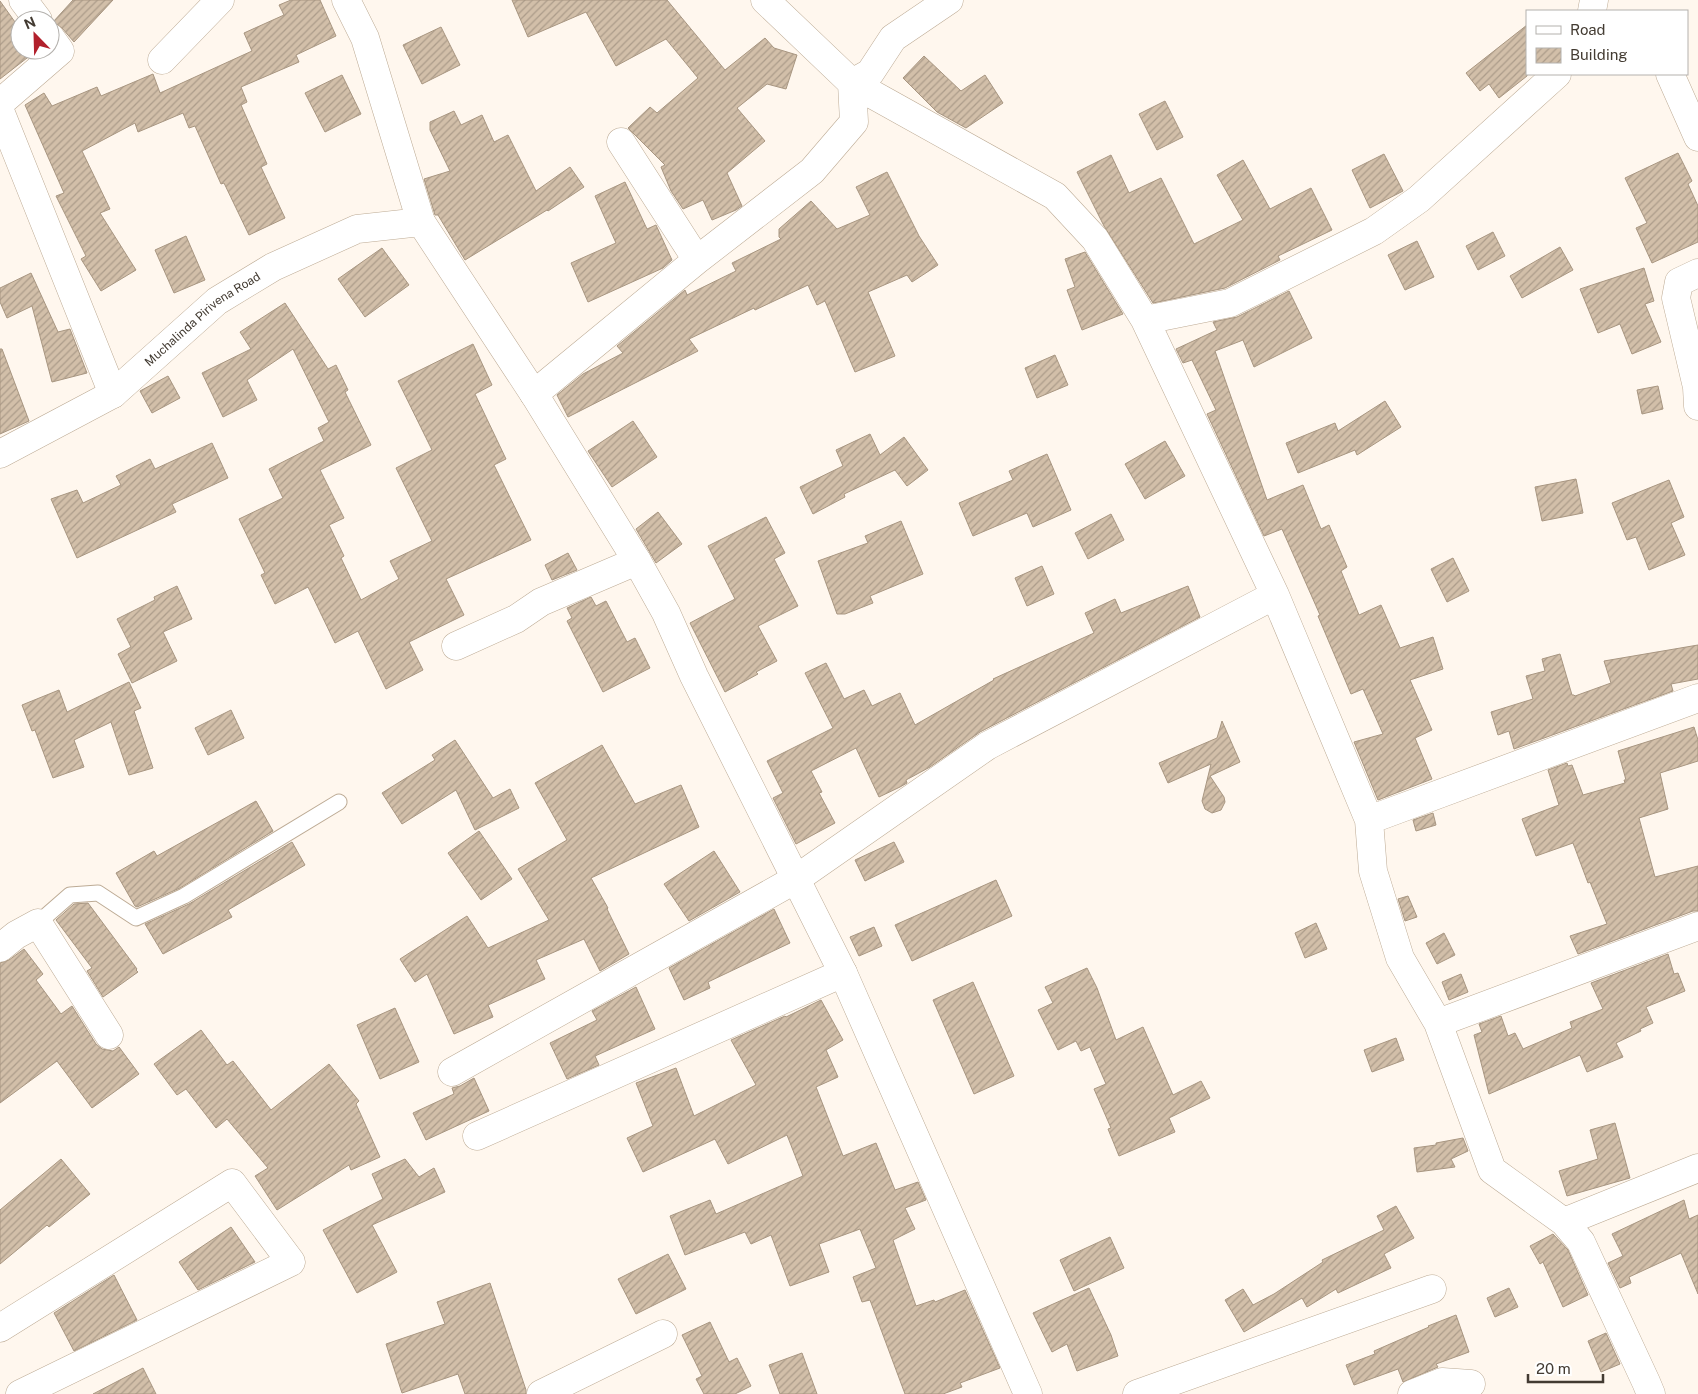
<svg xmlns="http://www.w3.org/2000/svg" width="1698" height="1394" viewBox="0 0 1698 1394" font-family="'Public Sans',sans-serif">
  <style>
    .building { fill: url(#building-hatch); stroke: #a89681 }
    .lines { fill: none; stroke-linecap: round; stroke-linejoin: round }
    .service-casing { stroke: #bdab95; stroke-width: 17 }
    .minor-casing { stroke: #bdab95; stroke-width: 29 }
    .tertiary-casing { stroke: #bdab95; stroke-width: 29 }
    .service { stroke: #fff; stroke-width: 15 }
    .minor { stroke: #fff; stroke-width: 28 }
    .tertiary { stroke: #fff; stroke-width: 28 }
    .labels { text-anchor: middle; stroke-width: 5; stroke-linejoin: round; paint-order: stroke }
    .street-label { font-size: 12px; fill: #433b32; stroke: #fff }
  </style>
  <defs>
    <pattern id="building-hatch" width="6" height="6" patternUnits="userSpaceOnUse" patternTransform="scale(1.25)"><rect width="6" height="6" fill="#d2bfa9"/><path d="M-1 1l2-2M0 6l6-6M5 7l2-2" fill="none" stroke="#ac9c8a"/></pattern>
  </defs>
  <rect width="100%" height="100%" fill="#fff7ee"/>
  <path class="building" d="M73 0H113L74 42 62 28 53 22Z
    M291 0H320L336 36 296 55 299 62 241 87 247 102 241 105 267 164 261 167 285 218 249 235 224 183 221 184 195 126 189 128 183 113 138 132 135 123 82 151 110 209 100 213 136 270 101 291 81 259 86 256 56 196 64 193 25 105 44 93 52 106 97 87 101 96 153 74 160 93 252 51 244 33 284 15 279 5Z
    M512 0H667L725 70 765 38 774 48 797 55 786 89 767 84 737 108 765 141 727 173 742 206 736 210 712 220 703 200 683 209 671 191 661 167 665 165 628 128 650 107 657 113 698 78 666 39 616 66 586 12 528 37Z
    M0 1 20 29V50L36 51 0 79Z
    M1527 25V76L1499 98 1489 84 1480 91 1466 73Z
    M441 27 460 65 422 84 403 45Z
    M924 56 961 91 985 75 1003 103 966 128 937 112 903 78Z
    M342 75 361 114 325 132 305 93Z
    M1165 101 1183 137 1157 150 1139 114Z
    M454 111 461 125 482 115 494 142 508 135 536 191 570 167 584 187 548 211 547 210 465 260 438 215H435L424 179 450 171 430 130V122Z
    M1678 153 1692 181 1688 184 1698 206V242L1652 263 1636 228 1647 223 1625 178Z
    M1384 154 1403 191 1370 208 1352 170Z
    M1111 155 1129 193 1161 178 1194 244 1243 220 1217 175 1243 160 1270 209 1311 188 1332 230 1278 256 1280 260 1225 288 1153 303 1104 226 1077 172Z
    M887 172 919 236 938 265 912 282 907 275 868 292 895 356 855 372 825 301 817 305 808 285 755 310 754 308 689 339 698 351 568 417 557 395 583 374 623 353 617 346 685 290 687 295 736 271 732 263 781 239 779 237V229L811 201 837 229 870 215 856 187Z
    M625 182 647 229 656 225 672 260 663 268 588 302 571 263 616 243 595 196Z
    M1493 232 1505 256 1478 270 1466 246Z
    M186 236 205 280 174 293 155 250Z
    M1417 241 1434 277 1405 290 1388 255Z
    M1560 247 1573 270 1522 298 1510 276Z
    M382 248 409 285 365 317 338 279Z
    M1085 252 1123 314 1082 330 1067 290 1075 287 1065 259Z
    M1644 268 1654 301 1645 304 1661 342 1632 354 1620 324 1598 333 1580 289Z
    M31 273 58 332 70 329 87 373 52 382 32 306 7 318 0 302V288Z
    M1289 291 1312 338 1254 367 1243 340 1215 351 1267 500 1303 485 1321 529 1329 525 1347 567 1341 571 1359 615 1381 605 1400 648 1433 637 1443 669 1410 680 1432 730 1415 738 1432 779 1378 800 1354 742 1383 734 1363 689 1351 694 1318 616 1320 615 1282 529 1264 536 1207 414 1216 410 1192 360 1183 363 1176 349 1217 330 1213 322 1237 317Z
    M285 303 328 369 336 365 348 390 345 392 371 445 320 470 344 518 329 525 344 556 341 558 361 600 399 579 390 561 432 541 396 468 432 450 398 381 473 344 492 385 475 394 506 459 494 465 531 540 446 579 464 615 409 642 423 670 386 689 358 631 335 643 308 587 275 604 261 575 265 573 239 519 283 498 269 469 324 441 318 428 329 422 293 349 247 380 257 400 223 417 202 373 251 349 240 332Z
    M0 349H2L29 421 0 434Z
    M1055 355 1068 385 1037 398 1025 368Z
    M168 376 180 398 152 413 140 391Z
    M1658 386 1663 409 1642 414 1637 390Z
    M1385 401 1401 427 1357 455 1355 450 1298 473 1286 443 1335 423 1338 431Z
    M633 421 657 457 612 487 588 451Z
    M870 434 880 455 904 437 928 470 907 486 895 470 844 494 845 497 813 514 800 487 843 466 836 450Z
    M1165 441 1185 476 1145 499 1125 464Z
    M212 443 228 478 172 504 176 512 77 558 51 499 77 490 83 503 121 485 116 476 150 459 155 469Z
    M1047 454 1071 510 1033 527 1027 513 973 536 959 503 1013 480 1009 471Z
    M1576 479 1583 513 1542 521 1535 487Z
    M1669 480 1684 517 1671 523 1685 555 1649 570 1636 537 1627 540 1612 503Z
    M658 512 682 544 656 563 636 529Z
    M1111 514 1124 540 1088 559 1075 533Z
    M766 517 785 553 774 559 798 606 758 626 777 661 756 672 758 674 725 692 690 623 735 599 708 546Z
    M901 521 923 574 870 596 873 603 845 614H837L818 561 868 543 865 536Z
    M568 553 577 570 552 580 545 565Z
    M1453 558 1469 591 1447 602 1431 569Z
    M1042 566 1054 594 1027 606 1015 578Z
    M177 586 192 619 163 632 177 661 132 683 118 654 131 647 117 619 155 600 154 597Z
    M1188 586 1200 617 980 732 930 767 906 780 907 783 900 787 879 797 856 748 811 771 822 792 819 793 835 823 796 844 773 798 783 793 767 761 833 728 805 673 826 663 844 699 864 690 872 706 900 693 915 725 994 680 993 679 1094 633 1085 613 1115 599 1121 613Z
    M591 597 596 606 606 601 627 642 635 638 650 668 603 692 567 621 572 618 567 608Z
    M1698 645V679L1671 684 1673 691 1514 749 1509 731 1498 735 1491 712 1533 699 1526 676 1545 671 1542 659 1560 654 1572 695H1574L1575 696 1611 683 1604 661Z
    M129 682 141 708 134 711 153 768 129 775 111 722 74 740 84 767 53 778 35 730 32 731 22 705 59 690 67 712Z
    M231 710 244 738 208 755 195 728Z
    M1222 721 1240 762 1210 776 1224 797 1225 802 1221 810 1212 813 1205 809 1202 801 1211 764 1168 783 1159 763 1217 738Z
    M1694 727 1698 740V761L1660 773 1668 809 1639 818 1655 877 1698 866V911H1693L1578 954 1570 936 1607 924 1590 882 1588 883 1573 843 1536 856 1522 819 1559 805 1548 770 1567 763 1568 766 1572 765 1583 795 1625 783 1624 780H1626L1618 751Z
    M455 740 493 798 510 789 519 808 475 830 456 790 402 824 382 793 435 760 432 755Z
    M602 745 635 804 681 785 699 827 591 878 608 908 607 909 629 954 600 971 584 939 536 960 545 979 488 1005 493 1017 454 1034 427 974 415 982 400 959 467 916 488 948 549 920 518 869 567 840 535 783Z
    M256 801 273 831 180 888 137 907 135 906 116 873 154 851 157 856Z
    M1433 813 1436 825 1416 831 1413 820Z
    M479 831 512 879 481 900 448 853Z
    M292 842 305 865 228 910 232 917 163 954 145 924 189 904Z
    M894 842 904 862 865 881 855 860Z
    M714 851 740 892 689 921 664 884Z
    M996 880 1012 916 912 961 895 925Z
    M1408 896 1417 917 1405 921 1398 899Z
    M88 903 137 969 136 970 138 972 103 997 87 971 92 968 56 920 74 904Z
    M774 909 790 943 708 982 710 988 684 1000 669 968Z
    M1316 923 1327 949 1305 958 1295 933Z
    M874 927 882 946 859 956 850 937Z
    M1444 933 1455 955 1437 964 1426 943Z
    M24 949 43 974 36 980 61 1014 72 1006 96 1044 102 1049 113 1051 119 1047 139 1074 92 1108 57 1061 0 1103V963L9 960Z
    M1668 954 1674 974 1678 973 1685 991 1646 1007 1653 1023 1640 1029 1641 1031 1616 1043 1623 1057 1587 1072 1580 1055 1489 1094 1474 1035 1482 1032 1479 1024 1501 1016 1508 1036 1515 1033 1523 1049 1572 1028 1570 1022 1603 1009 1591 983Z
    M1087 968 1097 988 1116 1040 1143 1027 1173 1095 1201 1081 1210 1098 1169 1118 1175 1132 1119 1156 1108 1129 1111 1128 1094 1089 1106 1084 1090 1047 1081 1051 1076 1041 1058 1050 1038 1010 1053 1003 1045 987Z
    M1461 974 1468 992 1449 1000 1442 982Z
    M973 982 1014 1076 974 1094 933 1000Z
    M636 987 655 1029 595 1056 599 1065 567 1079 550 1043 597 1020 592 1011Z
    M821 1000 843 1040 826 1050 838 1077 816 1087 843 1156 876 1143 895 1190 918 1182 926 1200 905 1208 915 1229 893 1240 916 1306 934 1300 935 1302 965 1290 1000 1368 960 1383 962 1387 943 1394H905L870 1300 862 1302 853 1277 876 1268 860 1229 819 1244 829 1272 790 1286 771 1235 751 1244 745 1232 685 1255 670 1216 710 1200 716 1214 803 1176 787 1135 728 1164 715 1139 643 1172 627 1138 653 1126 636 1083 676 1068 694 1116 756 1085 731 1040 785 1016 786 1017Z
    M395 1008 419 1062 380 1079 357 1025Z
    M201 1030 227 1065 233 1061 271 1110 329 1064 359 1101 356 1104 380 1157 351 1170 349 1165 277 1210 255 1176 268 1168 227 1119 216 1128 186 1089 177 1095 154 1064Z
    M1396 1038 1404 1060 1372 1072 1364 1050Z
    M474 1078 489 1111 426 1140 413 1113 454 1094 452 1088 460 1086Z
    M1615 1123 1630 1178 1567 1196 1559 1171 1598 1159 1590 1130Z
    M1463 1138 1468 1151 1451 1159 1455 1167 1417 1172 1414 1148 1436 1145V1143Z
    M61 1159 90 1194 49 1227 47 1225 0 1264V1210Z
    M405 1159 419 1177 434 1168 445 1192 372 1225 397 1272 357 1293 323 1230 383 1199 372 1174Z
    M1684 1200 1689 1219 1698 1215V1294L1681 1253 1629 1277 1631 1283 1620 1288 1608 1263 1623 1256 1612 1234Z
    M1396 1206 1414 1238 1384 1254 1391 1268 1338 1293 1336 1289 1307 1307 1302 1298 1244 1332 1225 1300 1243 1289 1253 1305 1274 1294 1323 1262 1322 1260 1384 1230 1377 1216Z
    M231 1227 255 1262 198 1290 179 1262Z
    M1553 1234 1568 1250 1588 1295 1563 1307 1543 1262 1540 1264 1530 1246Z
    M1110 1237 1124 1268 1074 1291 1060 1260Z
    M668 1254 686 1289 636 1314 618 1279Z
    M114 1275 137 1320 74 1351 54 1313Z
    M490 1283 526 1390V1394H465L458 1374 402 1393 386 1344 445 1324 437 1302Z
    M1089 1288 1111 1335 1118 1356 1077 1371 1067 1344 1052 1352 1033 1313Z
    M1509 1288 1518 1307 1495 1317 1487 1298Z
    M1456 1315 1469 1352 1436 1364 1438 1367 1403 1382 1398 1369 1354 1385 1346 1365 1375 1354 1374 1351 1429 1327 1428 1326Z
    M710 1322 729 1362 737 1358 751 1386 735 1394H704L696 1379 702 1376 682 1335Z
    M1606 1333 1620 1364 1601 1372 1588 1341Z
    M802 1353 817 1394H780L769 1365Z
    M143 1368 156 1394H93Z"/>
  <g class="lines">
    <g class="service-casing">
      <path id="service" d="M38 923 70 895 98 893 136 918 184 896 339 802"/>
    </g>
    <g class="minor-casing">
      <path id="minor" d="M23 0 38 20
        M346 0 365 38 421 222
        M765 0 852 83 1055 196 1095 239 1145 320 1275 595 1369 820 1373 871 1400 958 1438 1023 1698 926
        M1592 11 1594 0
        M162 60 220 0
        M1670 74 1698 137
        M0 103 60 51 50 37
        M0 111 113 394
        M621 142 697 260
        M1698 273 1679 282 1676 298 1697 387 1698 406
        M1145 320 1230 303 1374 231 1419 199 1557 74
        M534 394 697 260 812 171 854 122 852 83 870 73 893 38 949 0
        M456 646 516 619 541 602 637 561
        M1369 820 1698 698
        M0 948 16 935 38 923 109 1035
        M1438 1023 1492 1170 1564 1222 1581 1242 1646 1382 1651 1394
        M452 1072 796 879 987 746 1275 595
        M477 1136 843 973
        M1564 1222 1698 1168
        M0 1328 232 1183 291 1262 20 1394
        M541 1394 663 1334
        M1137 1394 1432 1289
        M1412 1394 1442 1382 1471 1384"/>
    </g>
    <g class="tertiary-casing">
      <g id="tertiary">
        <path id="s1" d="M0 454 113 394 217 301 273 267 357 229 421 222 534 394 637 561 666 613 694 676 843 973 1028 1394"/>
      </g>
    </g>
    <use href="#service" class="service"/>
    <use href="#minor" class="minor"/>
    <use href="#tertiary" class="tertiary"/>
  </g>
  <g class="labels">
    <g class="street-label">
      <text dy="4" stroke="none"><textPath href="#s1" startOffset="245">Muchalinda Pirivena Road</textPath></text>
    </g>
  </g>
  <rect x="1526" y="10" width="162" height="65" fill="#ffffff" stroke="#b4b1ad"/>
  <rect x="1536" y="26" width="25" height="8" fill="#ffffff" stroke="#b4b1ad"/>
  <text x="1570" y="35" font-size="15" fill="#433b32">Road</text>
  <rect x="1536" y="48" width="25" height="15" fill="url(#building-hatch)" stroke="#b4b1ad"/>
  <text x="1570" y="60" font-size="15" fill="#433b32">Building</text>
  <g transform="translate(35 35) rotate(337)"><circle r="24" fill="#ffffff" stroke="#b4b1ad"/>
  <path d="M0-4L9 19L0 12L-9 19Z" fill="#b2202c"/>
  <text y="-8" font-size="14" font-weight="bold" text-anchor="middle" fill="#433b32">N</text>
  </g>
  <path d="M1528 1374v8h75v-8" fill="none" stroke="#433b32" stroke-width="2.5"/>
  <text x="1536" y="1374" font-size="15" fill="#433b32" stroke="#ffffff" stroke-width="4" paint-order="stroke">20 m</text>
</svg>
